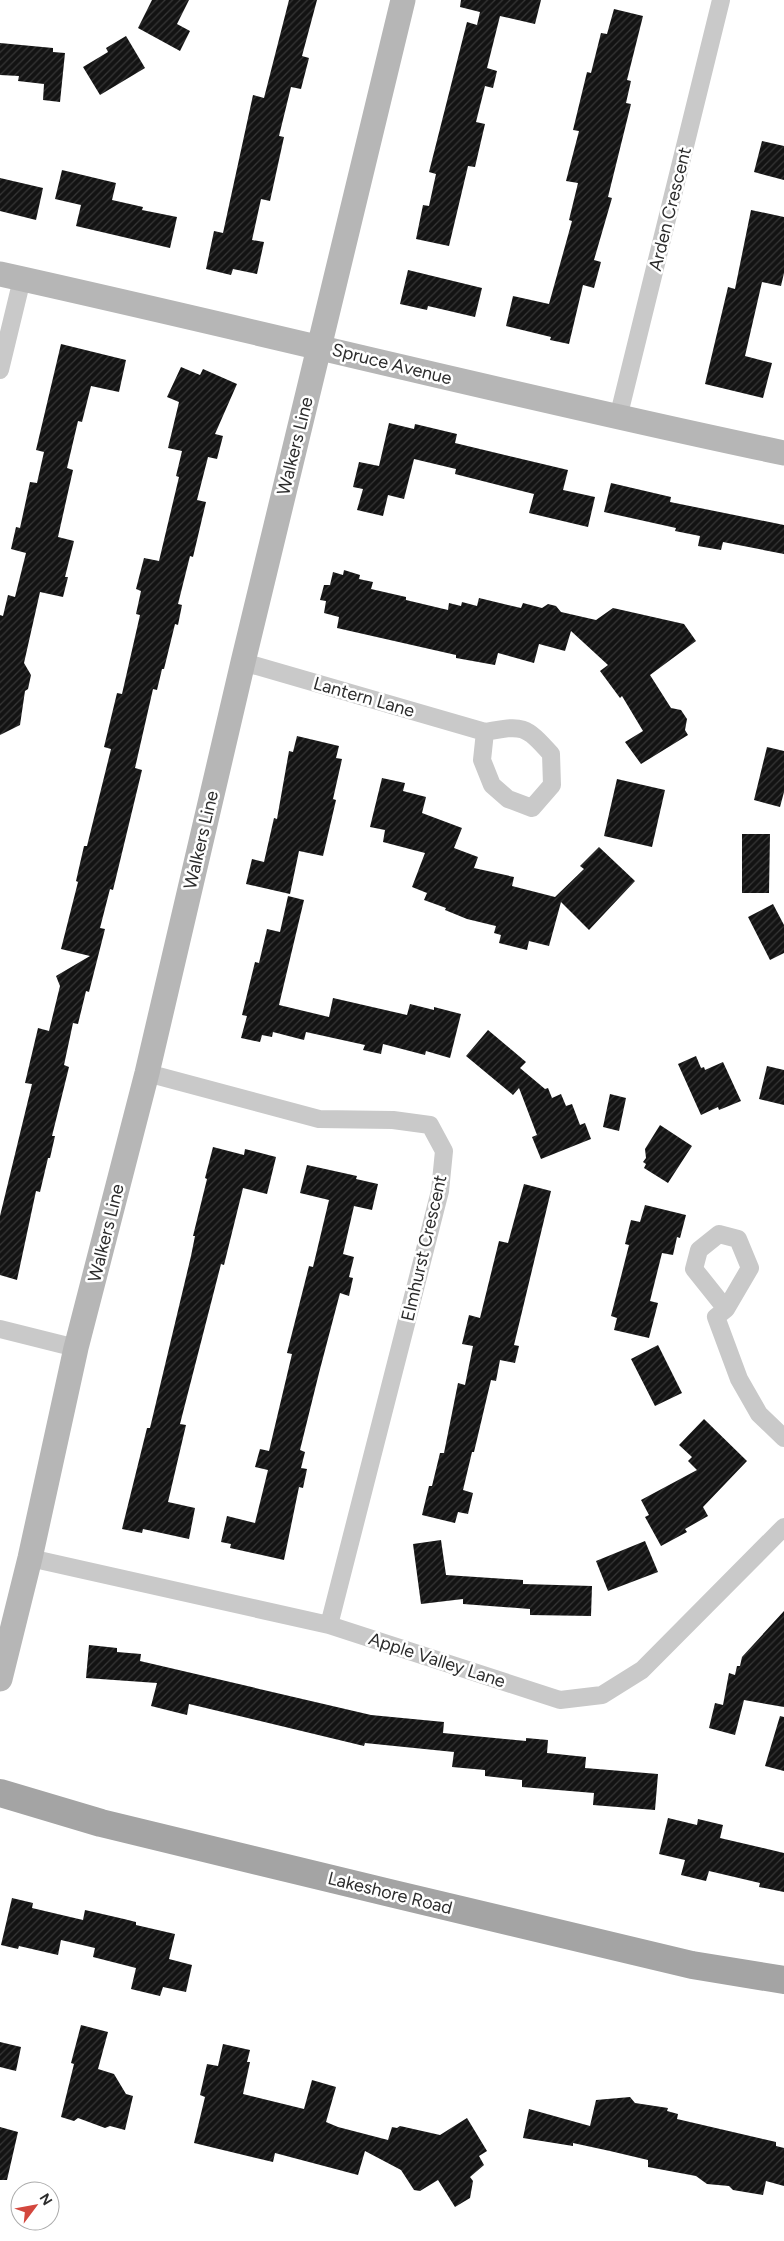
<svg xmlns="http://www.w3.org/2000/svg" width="784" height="2241" viewBox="0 0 784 2241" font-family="Figtree,sans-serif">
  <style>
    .building { fill: url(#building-hatch) }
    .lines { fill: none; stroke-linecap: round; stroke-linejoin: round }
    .street { stroke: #c9c9c9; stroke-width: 18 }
    .secondary { stroke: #b6b6b6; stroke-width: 25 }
    .primary { stroke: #a4a4a4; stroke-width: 28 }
    .labels { text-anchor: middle; stroke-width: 5; stroke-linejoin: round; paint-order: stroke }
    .street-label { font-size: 18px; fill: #2c2c2c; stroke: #fff }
  </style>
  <defs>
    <pattern id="building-hatch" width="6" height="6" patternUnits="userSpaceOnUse" patternTransform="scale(1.25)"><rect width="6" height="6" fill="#131313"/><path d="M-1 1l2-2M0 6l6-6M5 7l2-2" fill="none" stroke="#363636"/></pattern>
  </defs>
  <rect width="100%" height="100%" fill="#fff"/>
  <path class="building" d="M152 0H189L177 24 190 31 180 51 138 28Z
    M289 0H317L302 56 309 58 301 89 291 87 279 136 284 137 270 201 261 199 252 240 264 242 257 274 233 269 231 275 206 269 214 231 223 233 253 95 264 98Z
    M461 0H541L535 24 500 16 487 68 497 71 493 88 485 86 476 122 485 124 475 167 468 166 449 246 416 239 423 205 429 206 436 174 429 172 467 22 477 25 480 12 460 7Z
    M614 9 643 16 627 80 631 81 626 103 631 104 608 197 612 198 594 260 601 262 594 288 583 285 569 344 550 340 551 337 506 326 513 296 549 304 572 221 569 220 578 183 566 181 579 131 573 130 587 72 591 73 601 33 607 34Z
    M126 36 145 68 100 95 83 67 108 52 106 48Z
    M0 43 53 48V52L65 53 60 102 43 100 44 84 18 81 19 76 0 75Z
    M762 141 784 146V180L754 172Z
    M62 170 116 183 112 200 143 207 142 210 177 217 170 248 76 226 81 205 55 199Z
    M0 178 43 188 36 220 0 211Z
    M751 210 784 217V273L781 286 762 282 745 356 772 363 763 398 705 384 728 287 735 289Z
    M408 270 482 288 475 317 428 306 427 310 400 304Z
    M61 344 126 360 119 392 91 386 82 422 78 421 67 468 73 470 58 537 74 541 65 577H68L63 597 40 592 24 663 31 675 28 689 25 691 20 725 0 735V615L3 616 8 595 15 597 26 553 11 549 16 527 20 528 30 482 37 483 44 452 36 450Z
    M181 367 200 375 203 369 237 384 215 434 223 436 217 459 208 457 197 500 206 502 193 557 190 556 178 604 182 605 178 625 175 624 164 669H162L157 690 153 689 135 768 142 770 113 890 110 889 100 928 105 929 89 992 86 991 78 1024 73 1023 64 1065 69 1067 52 1136H55L50 1158H48L40 1192 36 1191 17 1280 0 1275V1216L32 1084 25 1083 38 1028 49 1031 60 986 56 976 90 956 61 949 78 882 76 881 84 846H87L111 749 104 747 117 693 122 694 140 615 136 614 141 591 136 589 144 558 159 561 179 477 176 476 182 451 168 448 179 402 167 397Z
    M389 423 414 429 415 424 457 434 455 443 568 470 563 490 595 497 588 527 529 513 534 494 455 474 456 469 414 459 404 499 388 495 383 516 357 510 363 489 353 487 359 462 379 466Z
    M611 483 671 497 670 502 784 525V554L723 542 721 550 698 546 700 536 675 531 676 528 604 512Z
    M344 570 360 575 359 579 373 582 371 589 406 597V600L448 610 449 603 461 606 462 602 477 606 479 598 521 608 523 603 542 608 548 604 556 606 561 612 596 620 613 608 684 624 696 641 650 675 671 708 681 710 687 719 685 730 688 735 641 764 625 742 643 731 622 696 620 698 600 671 608 665 571 631 565 651 539 644 534 663 498 653 495 665 456 658V655L337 628 339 617 324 613 326 601 320 600 324 585H330L333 572 343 575Z
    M297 736 339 746 336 758 342 759 333 799 336 800 323 856 299 851 290 894 246 884 252 859 264 862 274 818 277 819 289 751 293 752Z
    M767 747 784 751V792L780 807 754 800Z
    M382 778 405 783 403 791 426 797 422 813 462 828 454 848 478 857 474 868 514 877 512 886 555 897 584 869 580 866 599 847 635 881 589 930 561 902 549 946 529 941 527 950 499 943 501 935 494 933 496 926 467 919 445 910 446 908 424 900 427 893 412 887 425 853 383 842 385 830 370 827Z
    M617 779 665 790 652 847 604 836Z
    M742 834H770L769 893H742Z
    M288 896 304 900 279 1005 329 1017 333 998 407 1015 410 1004 434 1010V1007L461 1014 450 1058 426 1051 425 1055 383 1044 381 1054 363 1050 365 1045 306 1032 304 1040 273 1032 272 1037 262 1035 260 1042 241 1038 247 1016 242 1015 255 962 259 963 267 929 280 932Z
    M773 904 784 925V953L770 960 748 917Z
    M488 1030 526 1062 520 1068 545 1089 548 1088 552 1098 561 1094 566 1106 572 1104 580 1125 585 1123 591 1139 541 1159 532 1137 537 1135 519 1088 513 1095 466 1056Z
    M696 1056 701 1068 704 1067 705 1070 723 1062 741 1101 719 1110 718 1107 701 1115 678 1064Z
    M767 1066 784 1070V1105L759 1099Z
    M610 1094 626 1098 619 1131 603 1127Z
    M660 1125 692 1146 668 1183 644 1168 646 1164 643 1162 646 1158 645 1149Z
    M213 1147 244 1155 245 1149 276 1157 267 1194 243 1188 224 1265 221 1264 180 1424 186 1425 168 1502 195 1508 189 1539 143 1529 142 1533 122 1529 147 1428H150L191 1256 195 1236H193L207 1179 205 1178Z
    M307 1165 357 1176 356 1179 378 1184 372 1210 354 1206 343 1254 354 1257 349 1277 353 1278 349 1296 340 1293 319 1373 300 1450 305 1452 301 1468 307 1469 303 1488 299 1487 284 1560 230 1548 231 1544 221 1542 227 1516 255 1523 268 1470 255 1467 260 1449 269 1451 292 1354 287 1353 309 1266 313 1267 329 1200 300 1193Z
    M524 1184 551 1191 514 1345 519 1346 515 1363 500 1360 496 1381 491 1380 474 1452H472L463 1490 473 1493 468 1514 458 1512 455 1523 422 1515 429 1486H432L440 1453H444L458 1383 465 1385 473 1346 462 1344 469 1315 480 1318 499 1241 508 1243Z
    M645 1205 686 1215 680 1238 677 1237 673 1255 662 1253 650 1301 658 1303 649 1338 614 1330 617 1318 611 1316 629 1245 625 1244 631 1220 640 1222Z
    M658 1345 682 1393 655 1406 631 1359Z
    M704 1419 747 1461 703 1507 708 1516 685 1529 687 1532 661 1546 645 1517 649 1515 641 1500 697 1470 688 1461 692 1457 679 1445Z
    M441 1540 446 1575 523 1580V1584L592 1586 591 1616 530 1615V1609L463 1604V1599L421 1604 413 1544Z
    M645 1541 658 1572 608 1591 596 1561Z
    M784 1611V1707L744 1700 735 1735 709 1728 715 1703 723 1705 729 1673 735 1675 737 1666H740L742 1657Z
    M89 1645 117 1648V1652L141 1654 140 1661 371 1715 444 1722 443 1733 526 1741V1738L548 1740 547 1753 586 1757 585 1768 658 1774 655 1810 593 1805 594 1793 522 1787V1780L485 1776V1770L452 1767 454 1752 365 1743 364 1746 189 1704 187 1715 151 1706 157 1683 86 1678Z
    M780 1716 784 1717V1771L765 1766Z
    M668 1818 697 1825 698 1819 723 1825 720 1838 784 1853V1892L759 1887 760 1883 709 1871 706 1881 681 1875 685 1860 659 1854Z
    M12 1898 33 1903 32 1908 83 1920 85 1910 124 1919 136 1922V1925L175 1934 169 1959 192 1965 186 1992 163 1987 160 1996 131 1989 136 1968 93 1957 95 1948 61 1940 58 1955 19 1946 18 1949 1 1945Z
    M81 2025 108 2032 98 2069 114 2074 126 2094 133 2096 125 2130 110 2126 105 2128 78 2118 74 2121 61 2117 74 2064 71 2063Z
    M0 2042 21 2047 16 2071 0 2067Z
    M223 2044 250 2050 247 2062H250L243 2094 304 2109 312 2080 336 2087 326 2122 338 2127 388 2140 392 2127 397 2128 400 2126 440 2135 467 2118 487 2151 479 2156 484 2165 470 2177 473 2181 470 2198 455 2207 438 2180 420 2191 414 2190 401 2170 365 2151 358 2175 275 2153 273 2162 194 2143 205 2097 200 2095 207 2064 218 2066Z
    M630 2097 635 2103 668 2108 667 2111 678 2114 677 2119 776 2142V2146L784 2148V2186L766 2181 763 2195 733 2190 729 2186 707 2184 696 2176 648 2167V2160L610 2151 573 2143V2146L523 2138 529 2109 590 2126 596 2100Z
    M0 2127 18 2132 7 2180H0Z"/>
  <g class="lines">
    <path class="street" d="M0 370 22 279
      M618 418 721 0
      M243 662 485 732C523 725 525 725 551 754L552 785 532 808 508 799 492 785 482 760 485 732
      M147 1073 319 1119 393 1120 430 1125 444 1151 440 1191 329 1625
      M726 1309 694 1269 699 1250 719 1234 738 1239 750 1268 726 1309 716 1317 739 1379 759 1414 784 1438
      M0 1329 76 1348
      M30 1558 329 1625 560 1700 602 1695 642 1670 784 1527"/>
    <path class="secondary" d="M0 274C262 332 521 398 784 453
      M0 1679 30 1558 76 1348 147 1073 243 662 403 0"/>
    <path class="primary" d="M0 1793 101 1823 394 1894 692 1965 784 1980"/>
  </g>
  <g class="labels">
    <g class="street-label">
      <text transform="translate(670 209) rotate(-76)" y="6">Arden Crescent</text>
      <text transform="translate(392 364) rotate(14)" y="6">Spruce Avenue</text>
      <text transform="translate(295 446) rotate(-76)" y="6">Walkers Line</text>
      <text transform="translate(364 697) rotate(16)" y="6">Lantern Lane</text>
      <text transform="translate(201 840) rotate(-77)" y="6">Walkers Line</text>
      <text transform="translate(106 1233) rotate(-76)" y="6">Walkers Line</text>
      <text transform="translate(424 1248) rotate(-77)" y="6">Elmhurst Crescent</text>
      <text transform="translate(437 1660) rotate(18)" y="6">Apple Valley Lane</text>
      <text transform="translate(390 1893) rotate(14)" y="6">Lakeshore Road</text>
    </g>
  </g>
  <g transform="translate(35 2206) rotate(58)"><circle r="24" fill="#ffffff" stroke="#ababab"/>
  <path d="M0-4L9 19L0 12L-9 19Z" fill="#d3473e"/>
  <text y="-8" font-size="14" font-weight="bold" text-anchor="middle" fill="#2c2c2c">N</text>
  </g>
</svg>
